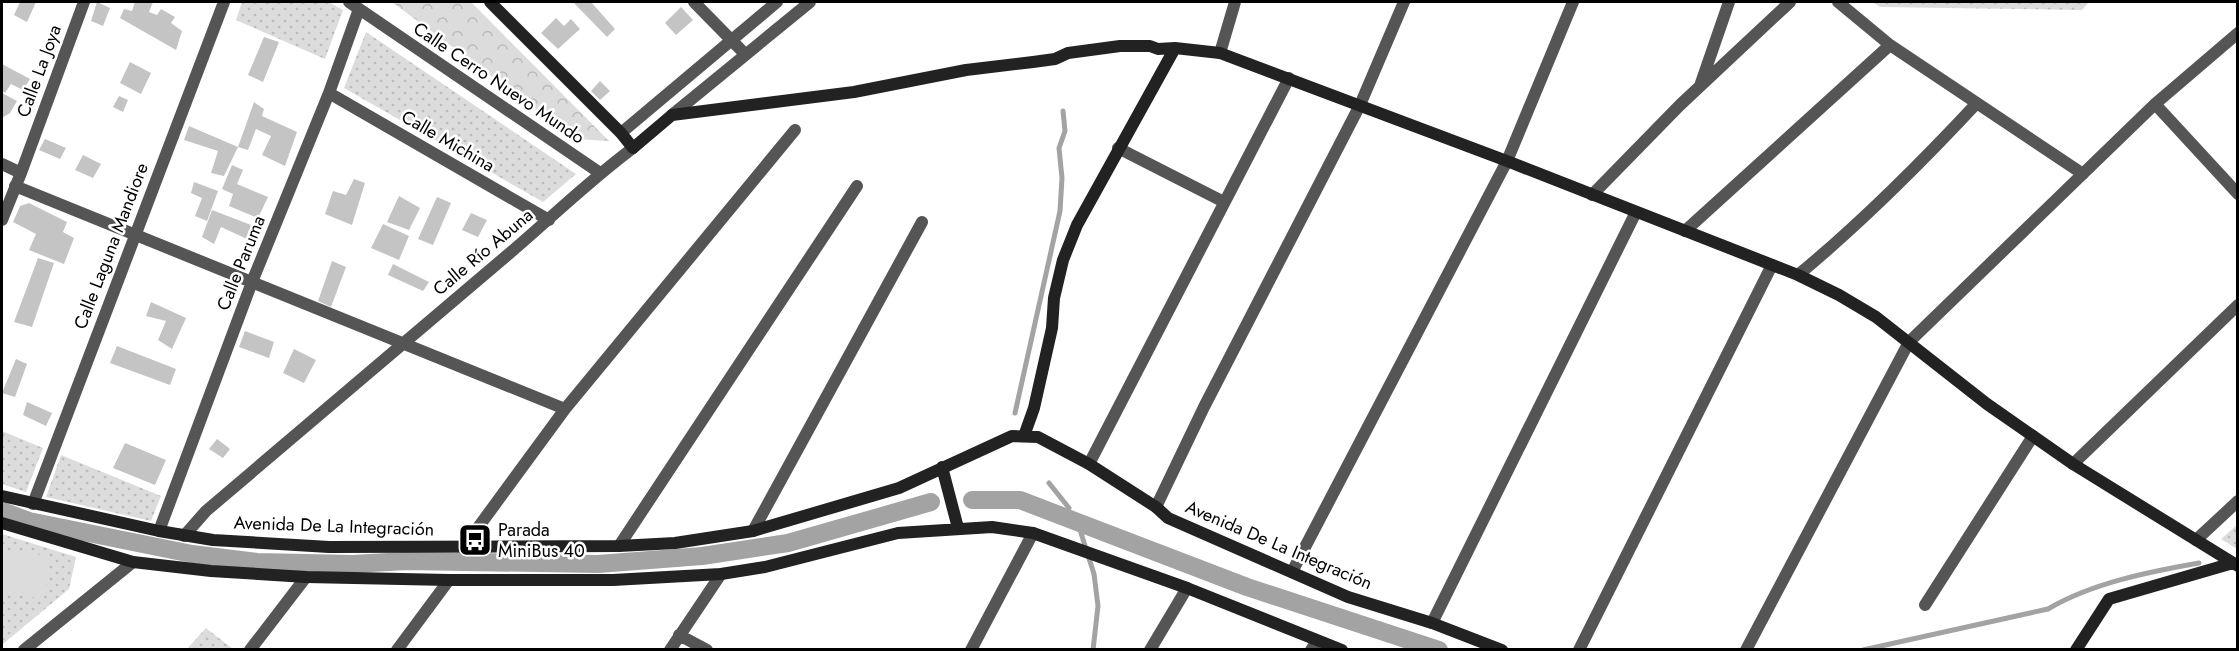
<svg xmlns="http://www.w3.org/2000/svg" width="2239" height="651" viewBox="0 0 2239 651" font-family="Jost,sans-serif">
  <style>
    .grass { fill: url(#grass-dots) }
    .park { fill: url(#park-crowns) }
    .pitch { fill: #dcdcdc }
    .lines { fill: none; stroke-linecap: round; stroke-linejoin: round }
    .stream { stroke: #a3a3a3; stroke-width: 5 }
    .canal { stroke: #a3a3a3; stroke-width: 18 }
    .building { fill: #c4c4c4 }
    .street { stroke: #555; stroke-width: 12 }
    .secondary { stroke: #222; stroke-width: 12 }
    .labels { text-anchor: middle; stroke-width: 5; stroke-linejoin: round; paint-order: stroke }
    .street-label { font-size: 18px; fill: #000; stroke: #fff }
    .poi-label { font-size: 18px; fill: #000; stroke: #fff; text-anchor: start }
  </style>
  <defs>
    <pattern id="grass-dots" width="8" height="8" patternUnits="userSpaceOnUse" patternTransform="scale(1.5)"><rect width="8" height="8" fill="#dcdcdc"/><path d="M2 2h.1M6 6h.1" fill="none" stroke="#bbb" stroke-width="1.8" stroke-linecap="round"/></pattern>
    <pattern id="park-crowns" width="20" height="18" patternUnits="userSpaceOnUse" patternTransform="scale(1.5)"><rect width="20" height="18" fill="#dcdcdc"/><path d="M2 6a3 3 0 1 1 6 0M12 15a3 3 0 1 1 6 0" fill="none" stroke="#bbb"/></pattern>
  </defs>
  <rect width="100%" height="100%" fill="#fff"/>
  <path class="grass" d="M242 2H329L343 10 325 59 236 20Z
    M1873 2H2089L2082 10 1880 7Z
    M366 32 576 174 543 202 344 88Z
    M2 431 43 448 26 492 2 484Z
    M61 455 161 496 151 521 46 497Z
    M2237 525V549L2221 539Z
    M2 534 76 557 69 589 3 644Z
    M206 628 233 649H187Z"/>
  <path class="park" d="M392 2H471L609 141 576 139Z"/>
  <path class="pitch" d="M2 550 50 556 44 599 2 593Z"/>
  <g class="lines">
    <path class="stream" d="M1015 413 1060 211 1062 178 1059 148 1065 131 1063 111
      M1049 483 1069 508
      M1081 533 1094 574 1098 606 1093 650
      M1863 650 2048 609C2092 583 2148 572 2199 563"/>
    <path class="canal" d="M972 500H1020L1247 587 1439 650
      M2 511 29 521 192 554 257 562 353 564 406 561 598 564 702 556 788 543 931 502"/>
  </g>
  <path class="building" d="M20 2H36L27 22 14 15Z
    M97 2 110 8 103 26 91 21Z
    M135 2H153L149 12 157 15 161 9 175 17 171 23 182 31 176 50 120 18 124 9 132 11Z
    M573 2H591L615 29 607 37Z
    M681 7 693 20 676 35 665 23Z
    M556 18 564 26 571 19 580 29 558 49 541 33Z
    M264 37 279 42 263 82 248 75Z
    M130 62 151 73 141 94 120 83Z
    M2 64 30 79 23 90 11 84 5 93 2 91Z
    M600 81 610 91 600 100 591 91Z
    M2 93 17 101 10 113 2 118Z
    M119 96 128 100 123 112 113 107Z
    M254 102 264 109 262 116 297 132 285 166 262 155 271 136 256 129 248 150 238 147Z
    M189 126 238 147 224 176 211 173 218 151 184 140Z
    M45 139 66 148 60 159 39 150Z
    M83 155 101 164 93 178 75 170Z
    M232 165 243 170 237 184 268 197 258 218 229 206 233 194 222 189Z
    M354 179 365 183 352 225 325 214 333 191 346 195Z
    M194 182 218 191 207 221 195 216 202 198 191 193Z
    M399 196 420 208 409 230 387 222Z
    M437 197 451 203 433 245 418 239Z
    M29 203 67 222 63 232 74 238 64 264 29 250 36 234 13 222 20 206Z
    M212 210 251 225 247 239 221 227 214 244 202 237Z
    M471 213 487 220 478 237 462 230Z
    M383 224 409 236 399 260 371 248Z
    M38 258 54 263 32 327 14 322Z
    M332 261 346 267 331 307 318 301Z
    M393 264 429 282 423 291 388 275Z
    M151 302 186 318 172 349 158 340 166 321 146 316Z
    M245 331 274 342 269 358 239 347Z
    M117 346 176 369 170 385 110 363Z
    M294 349 316 360 304 383 283 373Z
    M16 359 27 364 15 397 2 393Z
    M27 402 52 413 46 426 23 415Z
    M217 439 230 449 223 458 209 449Z
    M125 443 166 460 155 485 113 468Z"/>
  <g class="lines">
    <path class="street" d="M349 2 600 173
      M694 2 745 54
      M1838 2 1890 45 2083 174
      M1220 53 1235 2
      M1701 83 1729 2
      M329 93 549 220
      M2155 104 2238 194
      M672 115 810 2
      M621 133 777 2
      M1118 148 1224 202
      M2 164 21 173
      M15 186 565 409
      M1592 195 1680 105 1790 2
      M2 220 21 173 84 2
      M1685 231 1890 45
      M1798 275C1861 223 1920 164 1976 104
      M1089 464 1289 78
      M2073 464 2238 305
      M33 504 224 2
      M1156 507 1204 407 1360 105 1404 2
      M159 531 252 282 329 93 359 9
      M753 531 922 222
      M184 536 206 511C307 424 409 338 511 252 552 217 590 180 633 148
      M2196 540 2238 501
      M619 546 857 186
      M463 548 565 409 795 130
      M1292 572 1507 161 1573 2
      M1925 605 2033 436
      M1432 623 1636 212
      M679 635 707 650
      M24 650 133 562
      M250 650 306 577
      M397 650 449 580
      M670 650 721 574
      M971 650 1033 533
      M1150 650 1187 588
      M1311 650 1317 641
      M1579 650 1772 265
      M1746 650 1909 342 2155 104 2238 33"/>
    <path class="secondary" d="M490 2 621 133 633 148 672 115 854 92 966 70 1033 62 1055 59 1068 53 1120 46H1150L1158 49 1175 48 1220 53 1507 161 1798 275 1839 295 1876 317 1987 404 2073 464 2238 566
      M1024 436 1034 408 1052 328 1054 298 1063 260 1077 225 1175 48
      M942 467 958 528
      M2 496 159 531 213 540 329 547 619 546 675 543 753 531 899 488 1012 436 1038 437 1089 464 1156 507 1168 518 1348 597 1432 623 1502 650
      M2 523 133 562 211 571 306 577 449 580H613L721 574 765 567 898 533 992 527 1033 533 1187 588 1342 650
      M2076 650 2109 599 2233 563"/>
  </g>
  <defs>
    <g id="bus-square" transform="scale(1.725)"><rect x="-9" y="-9" width="18" height="18" rx="4" fill="#000" stroke="#fff"/><path d="M-5-6H5V4H4V6H2V4H-2V6H-4V4H-5ZM-3.5-4V0h7V-4ZM-3.5 1.2v1.5H-2V1.2ZM2 1.2v1.5H3.5V1.2Z" fill="#fff"/></g>
  </defs>
  <g fill-rule="evenodd">
    <use href="#bus-square" x="475" y="540"/>
  </g>
  <g class="labels">
    <g class="street-label">
      <text transform="translate(39 71) rotate(-70)" y="6">Calle La Joya</text>
      <text transform="translate(499 83) rotate(34)" y="6">Calle Cerro Nuevo Mundo</text>
      <text transform="translate(448 141) rotate(30)" y="6">Calle Michina</text>
      <text transform="translate(111 246) rotate(-69)" y="6">Calle Laguna Mandiore</text>
      <text transform="translate(483 252) rotate(-40)" y="6">Calle Río Abuna</text>
      <text transform="translate(241 263) rotate(-68)" y="6">Calle Paruma</text>
      <text transform="translate(334 526) rotate(2)" y="6">Avenida De La Integración</text>
      <text transform="translate(1279 545) rotate(23)" y="6">Avenida De La Integración</text>
    </g>
    <g class="poi-label">
      <text x="498" y="536">Parada<tspan x="498" dy="21">MiniBus 40</tspan></text>
    </g>
  </g>
  <rect width="2239" height="651" fill="none" stroke="#000000" stroke-width="6"/>
</svg>
